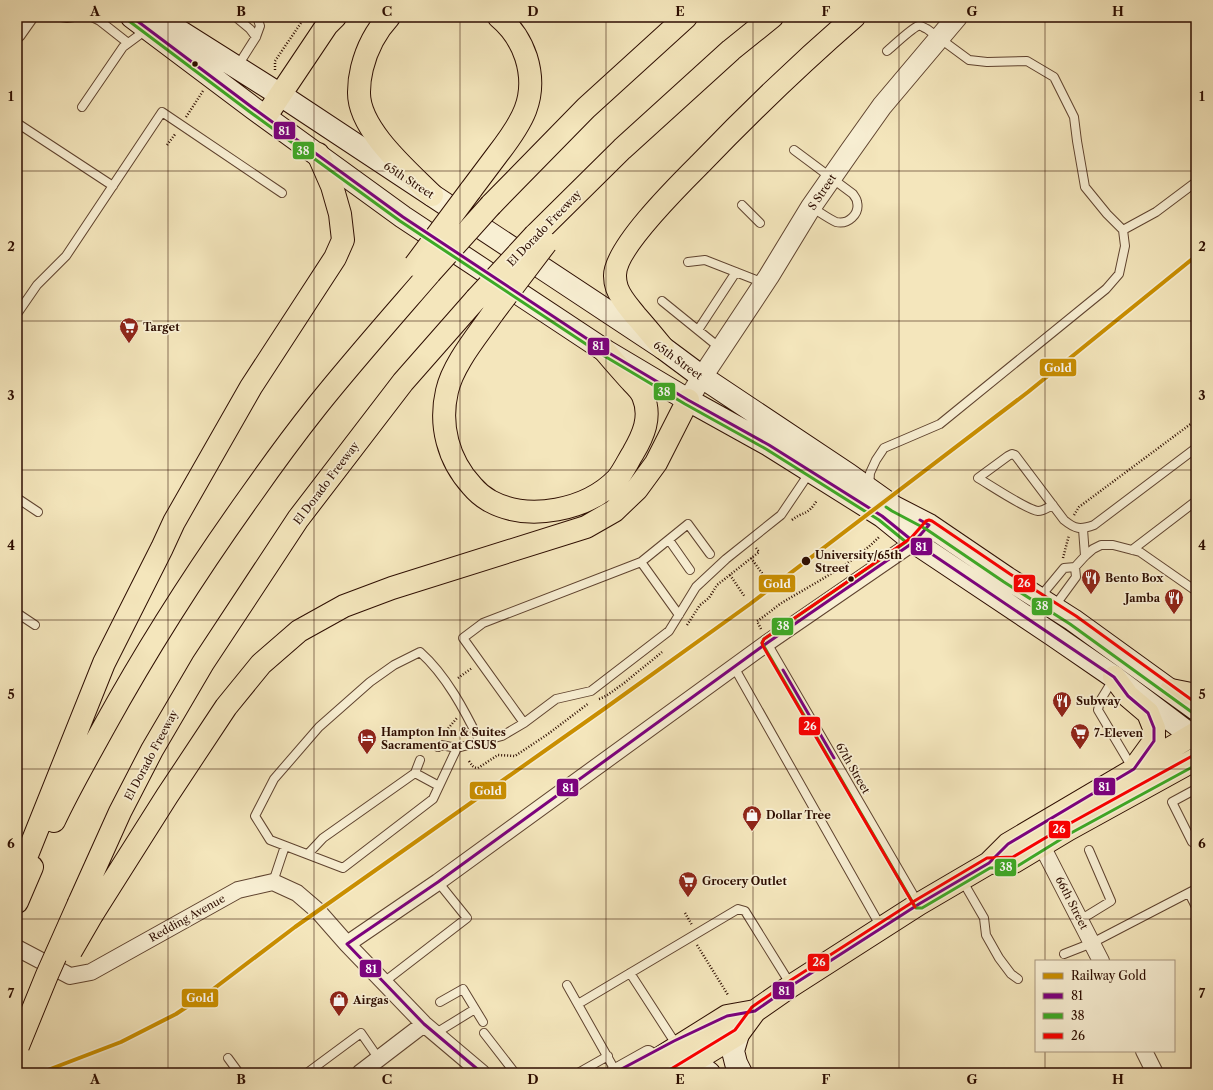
<svg xmlns="http://www.w3.org/2000/svg" width="1213" height="1090" viewBox="0 0 1213 1090" font-family="'Libre Caslon Text',serif">
  <style>
    .lines { fill: none; stroke-linecap: round; stroke-linejoin: round }
    .service-casing { stroke: #5f432f; stroke-width: 10 }
    .minor-casing { stroke: #5f432f; stroke-width: 18 }
    .tertiary-casing { stroke: #5f432f; stroke-width: 22 }
    .secondary-casing { stroke: #2d0d00; stroke-width: 24 }
    .primary-casing { stroke: #2d0d00; stroke-width: 24 }
    .motorway-casing { stroke: #2d0d00; stroke-width: 24 }
    .path { stroke: #2d0d00; stroke-width: 2.5; stroke-dasharray: 1 2; stroke-linecap: butt }
    .service { stroke: #f8efd3; stroke-width: 8 }
    .minor { stroke: #f8efd3; stroke-width: 16 }
    .tertiary { stroke: #f8efd3; stroke-width: 20 }
    .secondary { stroke: #f8efd3; stroke-width: 22 }
    .primary { stroke: #f4e6bc; stroke-width: 22 }
    .motorway { stroke: #f4e6bc; stroke-width: 22 }
    .motorway-bridge-casing { stroke: #2d0d00; stroke-width: 24; stroke-linecap: butt }
    .motorway-bridge { stroke: #f4e6bc; stroke-width: 22 }
    .bus-1-casing { stroke: #f8efd3; stroke-width: 6 }
    .bus-2-casing { stroke: #f8efd3; stroke-width: 6 }
    .bus-3-casing { stroke: #f8efd3; stroke-width: 6 }
    .bus-1 { stroke: #7c027e; stroke-width: 3 }
    .bus-2 { stroke: #3daa26; stroke-width: 3 }
    .bus-3 { stroke: #fa0000; stroke-width: 3 }
    .rail-1-casing { stroke: #f8efd3; stroke-width: 7 }
    .rail-1 { stroke: #ca8f00; stroke-width: 4 }
    .grid { fill: none; stroke: #2d0d00; stroke-width: 1; stroke-opacity: 0.55 }
    .bus-dot { fill: #2d0d00; stroke: #f8efd3; stroke-width: 1.5 }
    .labels { text-anchor: middle; stroke-width: 3.5; stroke-linejoin: round; paint-order: stroke }
    .street-label { font-size: 11px; fill: #2d0d00; stroke: #f8efd3 }
    .poi-label { font-size: 11px; font-weight: bold; fill: #2d0d00; stroke: #f8efd3; text-anchor: start }
    .stop-label { font-size: 11px; font-weight: bold; fill: #2d0d00; stroke: #f8efd3; text-anchor: start }
    .line-badge { stroke: #f8efd3; stroke-width: 1.5 }
    .badge-label { font-size: 11px; text-anchor: middle; font-weight: bold; fill: #fff }
    .neatline { fill: none; stroke: #2d0d00; stroke-width: 1.5 }
    .grid-label { font-size: 13px; text-anchor: middle; font-weight: bold; fill: #2d0d00 }
  </style>
  <rect width="100%" height="100%" fill="#f4e6bc"/>
  <filter id="stains"><feTurbulence type="fractalNoise" baseFrequency=".005" numOctaves="4"/><feColorMatrix values="0 0 0 0 .2 0 0 0 0 .09 0 0 0 0 .02 0 0 0 .5 -.17"/></filter>
  <radialGradient id="worn" r=".72"><stop offset=".6" stop-color="#630" stop-opacity="0"/><stop offset="1" stop-color="#630" stop-opacity=".3"/></radialGradient>
  <g class="lines">
    <g class="service-casing">
      <path id="service" d="M61 17 67 18 74 17
        M92 17 100 21 128 43
        M238 19 250 29 256 37
        M237 67 256 37 260 26 257 17
        M82 107 123 47 146 30
        M17 123 113 186
        M794 150 853 194C854 196 857 199 857 202 860 214 848 225 836 222 829 219 818 211 811 207
        M742 205 760 223
        M1123 230 1156 212 1196 182
        M688 262 705 260 764 283
        M662 301 720 348
        M17 314 37 285 66 256 162 112 282 193
        M698 330 736 272
        M869 487 870 473 876 460 884 448 940 424 1106 289 1119 274 1125 246 1123 230 1107 214 1085 187 1077 141 1074 117 1054 77 1027 61 987 62 969 60 927 29C924 28 921 25 918 26 912 28 893 46 887 51
        M17 498 38 512
        M1053 505C1048 507 1044 511 1038 511 1027 510 990 485 978 478L1008 456 1012 454 1015 455 1064 520C1075 529 1080 530 1094 525L1196 448
        M1083 529 1085 556
        M669 540 690 570
        M1132 550 1196 501
        M641 562 679 615
        M1040 597 1064 568 1075 567 1085 556 1093 549 1101 545H1113L1140 552 1196 591
        M1054 607 1076 577 1075 567
        M17 613 35 625
        M767 643 918 903
        M734 667 881 927
        M1114 678 1100 701 1098 710 1133 769
        M524 723 463 638 483 623 641 562 688 524 710 554
        M480 742C465 711 446 675 420 652L394 665 370 682 319 727 274 779 255 816 270 840 343 868 433 799 457 748 502 736 524 723 556 699 591 691 669 631 696 587 726 559 781 515 810 472
        M438 747 441 745 457 748
        M415 773 420 760
        M1192 842 1172 802 1196 789
        M308 854 323 838 415 773 439 786
        M962 880 984 918 986 935 999 958 1011 974 1018 979
        M273 882 285 846
        M1189 893 1196 907
        M1080 920 1111 901 1089 850
        M1064 954 1092 943 1196 889
        M630 973 674 1041
        M384 982 467 918 438 882
        M567 985 616 1072
        M440 1002 463 989 483 1022
        M578 1004 738 909 745 911 791 985
        M436 1033 475 1009
        M484 1033 515 1073
        M228 1058 239 1073
        M307 1073 361 1033 379 1059
        M578 1073 608 1056"/>
    </g>
    <g class="minor-casing">
      <path id="minor" d="M17 34 29 17
        M1042 846 1101 961
        M347 944 438 882 767 643 914 542 920 535
        M17 948 70 976 91 972 238 890 273 882 297 893 318 911 347 944 424 1024 482 1073
        M1144 1051 1155 1073
        M360 1073 424 1024
        M614 1073 648 1054"/>
    </g>
    <g class="tertiary-casing">
      <path id="tertiary" d="M688 400 702 377 769 276 811 207 850 151 882 106 957 17"/>
    </g>
    <g class="secondary-casing">
      <path id="secondary" d="M132 17 253 108 403 217 604 350 688 400 769 445 882 516 914 542 1053 635 1114 677 1196 739
        M157 17 279 94 663 348 702 377 849 475 894 507 929 525 1007 578 1073 620 1196 709
        M738 1034 733 1051 736 1063 741 1073
        M692 1062 704 1069 709 1073"/>
    </g>
    <g class="primary-casing">
      <path id="primary" d="M1114 677 1128 696 1148 713 1154 728V741L1138 763
        M1171 690 1196 695
        M989 863 1014 862 1069 829 1196 759
        M636 1073 727 1016 755 1011
        M674 1073 738 1034 755 1011 791 986 919 904 989 863 1008 844 1196 733"/>
    </g>
    <g class="motorway-casing">
      <path id="motorway" d="M389 17C375 32 367 48 362 68 360 76 359 84 359 92 358 129 408 171 432 195
        M266 116 327 25 335 17
        M470 191C479 179 488 167 497 155 521 124 539 98 526 57 521 42 511 27 499 17
        M491 205 586 108 686 17
        M535 235 622 149 731 50 772 17
        M493 313C478 335 453 364 447 391 439 425 448 460 472 486 477 492 483 497 490 501 529 522 587 510 617 479 623 472 628 461 633 453 643 436 652 417 643 396 641 391 636 386 632 382 623 372 613 361 604 350
        M663 348C654 337 645 326 636 316 629 307 621 299 617 288 616 285 615 280 615 276 614 249 680 184 700 164 749 113 800 64 854 17
        M54 821C69 789 87 758 104 727 148 647 198 569 251 495 272 465 294 435 317 406 353 361 392 317 430 273
        M17 880 104 663 162 548 174 522 251 387 335 258 343 240 340 214 332 186 318 154
        M17 902 32 867
        M79 903 120 812 152 750 203 663 298 519 403 382 476 299
        M93 913 167 796 226 707 261 664 299 631 344 606 392 588 586 527 614 511 637 489 656 463 688 400"/>
    </g>
    <path class="path" d="M275 70V61L305 17
      M186 117 203 91
      M167 145 176 133
      M1074 515 1079 507 1196 420
      M792 520C803 511 808 516 817 500
      M751 558 767 580
      M1063 558 1069 535
      M730 575 745 597
      M687 625 700 605 709 598 717 585 759 552 756 548
      M761 629 757 621C765 616 772 610 780 604 814 583 852 565 880 536
      M458 678 472 668
      M599 699C608 696 615 689 623 684 636 673 649 663 662 652
      M444 736 445 732 457 718
      M469 761C472 765 473 768 478 768L498 755 515 756 548 734 589 703
      M685 913 692 925
      M697 945 728 995"/>
    <use href="#service" class="service"/>
    <use href="#minor" class="minor"/>
    <use href="#tertiary" class="tertiary"/>
    <use href="#secondary" class="secondary"/>
    <use href="#primary" class="primary"/>
    <use href="#motorway" class="motorway"/>
    <g class="motorway-bridge-casing">
      <path id="motorway-bridge" d="M415 265 470 191
        M430 273 491 205
        M476 299 535 235
        M493 313 546 243
        M71 951 93 913
        M18 1046 47 975 79 903"/>
    </g>
    <use href="#motorway-bridge" class="motorway-bridge"/>
    <g class="bus-1-casing">
      <path id="bus-1" d="M132 17 253 108 403 217 604 350 688 400 769 445 882 516 914 542 1114 677 1128 696 1148 713 1154 728V741L1134 769 1008 844 989 863 919 904 791 986 755 1011 727 1016 674 1041 614 1073
        M783 670 834 758
        M482 1073 424 1024 347 944 438 882 767 643 914 542 929 525 920 520"/>
    </g>
    <g class="bus-2-casing">
      <path id="bus-2" d="M129 21 250 112 400 221 601 354 685 404 766 449 879 520 906 542 764 639 762 643 916 908H922L990 868 1016 867 1071 833 1196 765
        M886 507 892 511 926 529 1004 582 1070 624 1193 713"/>
    </g>
    <g class="bus-3-casing">
      <path id="bus-3" d="M915 907 763 646 762 643 764 639 911 538 926 521 929 520 932 521 1010 574 1076 616 1196 703
        M671 1069 735 1030 752 1007 788 982 916 900 987 858 1013 857 1067 825 1194 755"/>
    </g>
    <use href="#bus-1" class="bus-1"/>
    <use href="#bus-2" class="bus-2"/>
    <use href="#bus-3" class="bus-3"/>
    <g class="rail-1-casing">
      <path id="rail-1" d="M40 1073 121 1042 176 1014 212 990 295 927 604 709 750 604 1028 392 1196 256"/>
    </g>
    <use href="#rail-1" class="rail-1"/>
  </g>
  <path class="grid" d="M168 17V1073M314 17V1073M460 17V1073M606 17V1073M753 17V1073M899 17V1073M1045 17V961M17 171H1196M17 321H1196M17 470H1196M17 620H1196M17 769H1196M17 919H1196M1045 1051V1073"/>
  <defs>
    <g id="supermarket-pin" transform="scale(1)"><path d="M0 17L-7.5 6A9.5 9.5 0 1 1 7.5 6Z" fill="#8f2418" stroke="#f8efd3"/><path d="M-6-5.5h2.5l.6 2H6L4.5 2H-2.5L-4.4-4H-6ZM-1.5 3.2a1.3 1.3 0 1 0 .1 0ZM3 3.2a1.3 1.3 0 1 0 .1 0Z" fill="#fff"/></g>
    <g id="restaurant-pin" transform="scale(1)"><path d="M0 17L-7.5 6A9.5 9.5 0 1 1 7.5 6Z" fill="#8f2418" stroke="#f8efd3"/><path d="M-5-6h1v4h1v-4h1v4h1v-4h1v5L-1.5 .5V6h-2V.5L-5-1ZM5-6V6H3V1.5H1.5Q1.5-4 5-6Z" fill="#fff"/></g>
    <g id="hotel-pin" transform="scale(1)"><path d="M0 17L-7.5 6A9.5 9.5 0 1 1 7.5 6Z" fill="#8f2418" stroke="#f8efd3"/><path d="M-6-4.5h1.5V1H6V5H4.5V3h-9V5H-6ZM-4 0a1.8 1.8 0 1 1 3.6 0ZM.5 0V-2.5h3Q6-2.5 6 0Z" fill="#fff"/></g>
    <g id="shop-pin" transform="scale(1)"><path d="M0 17L-7.5 6A9.5 9.5 0 1 1 7.5 6Z" fill="#8f2418" stroke="#f8efd3"/><path d="M-5-2.5h2.3a2.7 3.5 0 0 1 5.4 0H5L5.5 6h-11ZM-1.5-2.5h3a1.5 2.3 0 0 0-3 0Z" fill="#fff"/></g>
  </defs>
  <g fill-rule="evenodd">
    <use href="#supermarket-pin" x="129" y="327"/>
    <use href="#restaurant-pin" x="1091" y="578"/>
    <use href="#restaurant-pin" x="1174" y="598"/>
    <use href="#restaurant-pin" x="1062" y="701"/>
    <use href="#supermarket-pin" x="1080" y="733"/>
    <use href="#hotel-pin" x="367" y="738"/>
    <use href="#shop-pin" x="752" y="815"/>
    <use href="#supermarket-pin" x="688" y="881"/>
    <use href="#shop-pin" x="339" y="1000"/>
  </g>
  <g class="bus-dot">
    <circle cx="195" cy="64" r="3.5"/>
    <circle cx="806" cy="561" r="5"/>
    <circle cx="851" cy="579" r="3.5"/>
  </g>
  <g class="labels">
    <g class="street-label">
      <text transform="translate(409 180) rotate(33)" y="4">65th Street</text>
      <text transform="translate(822 192) rotate(-56)" y="4">S Street</text>
      <text transform="translate(544 228) rotate(-46)" y="4">El Dorado Freeway</text>
      <text transform="translate(678 360) rotate(36)" y="4">65th Street</text>
      <text transform="translate(326 483) rotate(-53)" y="4">El Dorado Freeway</text>
      <text transform="translate(151 755) rotate(-62)" y="4">El Dorado Freeway</text>
      <text transform="translate(853 768) rotate(60)" y="4">67th Street</text>
      <text transform="translate(1072 903) rotate(63)" y="4">66th Street</text>
      <text transform="translate(187 918) rotate(-29)" y="4">Redding Avenue</text>
    </g>
    <g class="poi-label">
      <text x="143" y="331">Target</text>
      <text x="1105" y="582">Bento Box</text>
      <text x="1160" y="602" text-anchor="end">Jamba</text>
      <text x="1076" y="705">Subway</text>
      <text x="381" y="736">Hampton Inn &amp; Suites<tspan x="381" dy="13">Sacramento at CSUS</tspan></text>
      <text x="1094" y="737">7-Eleven</text>
      <text x="766" y="819">Dollar Tree</text>
      <text x="702" y="885">Grocery Outlet</text>
      <text x="353" y="1004">Airgas</text>
    </g>
    <g class="stop-label">
      <text x="815" y="559">University/65th<tspan x="815" dy="13">Street</tspan></text>
    </g>
  </g>
  <g class="line-badge">
    <rect x="273" y="121" width="23" height="19" rx="4" fill="#7c027e"/>
    <rect x="292" y="141" width="23" height="19" rx="4" fill="#3daa26"/>
    <rect x="587" y="337" width="23" height="19" rx="4" fill="#7c027e"/>
    <rect x="1039" y="358" width="38" height="19" rx="4" fill="#ca8f00"/>
    <rect x="653" y="382" width="23" height="19" rx="4" fill="#3daa26"/>
    <rect x="910" y="537" width="23" height="19" rx="4" fill="#7c027e"/>
    <rect x="1013" y="574" width="23" height="19" rx="4" fill="#fa0000"/>
    <rect x="758" y="574" width="38" height="19" rx="4" fill="#ca8f00"/>
    <rect x="1031" y="597" width="22" height="19" rx="4" fill="#3daa26"/>
    <rect x="771" y="617" width="23" height="19" rx="4" fill="#3daa26"/>
    <rect x="798" y="716" width="23" height="20" rx="4" fill="#fa0000"/>
    <rect x="1093" y="777" width="23" height="19" rx="4" fill="#7c027e"/>
    <rect x="556" y="778" width="23" height="19" rx="4" fill="#7c027e"/>
    <rect x="469" y="781" width="38" height="19" rx="4" fill="#ca8f00"/>
    <rect x="1048" y="820" width="23" height="19" rx="4" fill="#fa0000"/>
    <rect x="994" y="858" width="23" height="19" rx="4" fill="#3daa26"/>
    <rect x="807" y="953" width="23" height="19" rx="4" fill="#fa0000"/>
    <rect x="359" y="959" width="23" height="19" rx="4" fill="#7c027e"/>
    <rect x="772" y="981" width="23" height="19" rx="4" fill="#7c027e"/>
    <rect x="181" y="988" width="38" height="20" rx="4" fill="#ca8f00"/>
  </g>
  <g class="badge-label">
    <text x="284" y="135">81</text>
    <text x="303" y="155">38</text>
    <text x="598" y="350">81</text>
    <text x="1058" y="372">Gold</text>
    <text x="664" y="396">38</text>
    <text x="921" y="551">81</text>
    <text x="1024" y="587">26</text>
    <text x="777" y="588">Gold</text>
    <text x="1042" y="610">38</text>
    <text x="783" y="630">38</text>
    <text x="810" y="730">26</text>
    <text x="1104" y="791">81</text>
    <text x="568" y="792">81</text>
    <text x="488" y="795">Gold</text>
    <text x="1059" y="833">26</text>
    <text x="1006" y="871">38</text>
    <text x="819" y="966">26</text>
    <text x="371" y="973">81</text>
    <text x="784" y="995">81</text>
    <text x="200" y="1002">Gold</text>
  </g>
  <rect width="1213" height="1090" fill="none" stroke="#f4e6bc" stroke-width="44"/>
  <rect x="1035" y="960" width="140" height="92" fill="#f8efd3" stroke="#a7957f"/>
  <rect x="1043" y="973" width="20" height="6" fill="#ca8f00" stroke="#a7957f"/>
  <text x="1071" y="980" font-size="12" fill="#2d0d00">Railway Gold</text>
  <rect x="1043" y="993" width="20" height="6" fill="#7c027e" stroke="#a7957f"/>
  <text x="1071" y="1000" font-size="12" fill="#2d0d00">81</text>
  <rect x="1043" y="1013" width="20" height="6" fill="#3daa26" stroke="#a7957f"/>
  <text x="1071" y="1020" font-size="12" fill="#2d0d00">38</text>
  <rect x="1043" y="1033" width="20" height="6" fill="#fa0000" stroke="#a7957f"/>
  <text x="1071" y="1040" font-size="12" fill="#2d0d00">26</text>
  <rect x="22" y="22" width="1169" height="1046" class="neatline"/>
  <g class="grid-label">
    <text x="95" y="16">A</text>
    <text x="241" y="16">B</text>
    <text x="387" y="16">C</text>
    <text x="533" y="16">D</text>
    <text x="680" y="16">E</text>
    <text x="826" y="16">F</text>
    <text x="972" y="16">G</text>
    <text x="1118" y="16">H</text>
    <text x="11" y="101">1</text>
    <text x="1202" y="101">1</text>
    <text x="11" y="251">2</text>
    <text x="1202" y="251">2</text>
    <text x="11" y="400">3</text>
    <text x="1202" y="400">3</text>
    <text x="11" y="550">4</text>
    <text x="1202" y="550">4</text>
    <text x="11" y="699">5</text>
    <text x="1202" y="699">5</text>
    <text x="11" y="848">6</text>
    <text x="1202" y="848">6</text>
    <text x="11" y="998">7</text>
    <text x="1202" y="998">7</text>
    <text x="95" y="1084">A</text>
    <text x="241" y="1084">B</text>
    <text x="387" y="1084">C</text>
    <text x="533" y="1084">D</text>
    <text x="680" y="1084">E</text>
    <text x="826" y="1084">F</text>
    <text x="972" y="1084">G</text>
    <text x="1118" y="1084">H</text>
  </g>
  <rect width="100%" height="100%" filter="url(#stains)"/>
  <rect width="100%" height="100%" fill="url(#worn)"/>
</svg>
